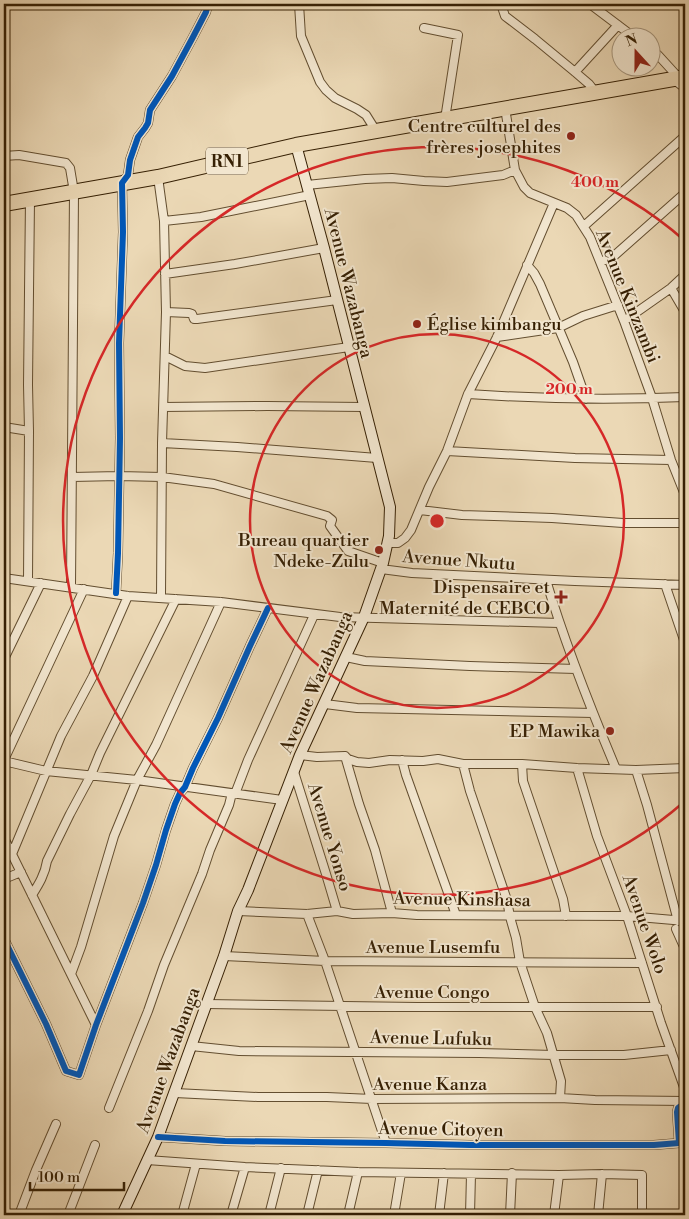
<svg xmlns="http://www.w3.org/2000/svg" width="689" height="1219" viewBox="0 0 689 1219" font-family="'Libre Bodoni',serif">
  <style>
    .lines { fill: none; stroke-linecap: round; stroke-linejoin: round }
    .street-casing { stroke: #634e30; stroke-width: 10 }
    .secondary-casing { stroke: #362004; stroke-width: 12 }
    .highway-casing { stroke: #362004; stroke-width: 16 }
    .street { stroke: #f2e6cf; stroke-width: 8 }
    .secondary { stroke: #f2e6cf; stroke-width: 10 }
    .highway { stroke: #ebd8b5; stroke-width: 14 }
    .cycleway-casing { stroke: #f2e6cf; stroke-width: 9 }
    .cycleway { stroke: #0057b8; stroke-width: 6 }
    .ring { fill: none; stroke: #d62828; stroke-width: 2.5 }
    .poi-dot { fill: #8f2418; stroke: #f2e6cf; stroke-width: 2 }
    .labels { text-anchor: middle; stroke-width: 4; stroke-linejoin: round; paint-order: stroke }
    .shield { fill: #f2e6cf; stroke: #6e5b41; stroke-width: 1 }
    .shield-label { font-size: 16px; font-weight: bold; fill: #362004 }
    .poi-label { font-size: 18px; fill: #362004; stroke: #f2e6cf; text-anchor: end }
    .street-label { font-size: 18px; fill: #362004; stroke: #f2e6cf }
    .centre { fill: #d62828; stroke: #f2e6cf; stroke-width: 2.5 }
    .ring-label { font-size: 15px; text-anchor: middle; font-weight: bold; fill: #d62828; stroke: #f2e6cf; stroke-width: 4; stroke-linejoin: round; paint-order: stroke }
  </style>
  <rect width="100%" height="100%" fill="#ebd8b5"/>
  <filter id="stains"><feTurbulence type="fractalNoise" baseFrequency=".004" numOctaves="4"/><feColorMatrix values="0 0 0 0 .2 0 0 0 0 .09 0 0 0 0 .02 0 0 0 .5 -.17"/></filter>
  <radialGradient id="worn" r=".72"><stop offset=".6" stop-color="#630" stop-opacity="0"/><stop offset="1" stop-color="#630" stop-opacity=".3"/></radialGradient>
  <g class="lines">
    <g class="street-casing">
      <path id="street" d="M299 4 301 36 320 82 326 90 335 98 357 109 366 115 376 131
        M501 4 505 16 535 39 575 72 589 84 596 93
        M590 4 635 38
        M424 28 458 35 445 119
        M652 50 658 55 679 78
        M575 72 618 25
        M673 79 685 88
        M505 108 515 170 524 187 530 193 567 208 576 215 590 237 624 321 652 398 671 460 685 495
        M4 156 19 155 66 163 70 168 74 192 71 587
        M158 177 164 221 166 312 162 443 161 598
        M307 185 365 179 392 178 424 181 447 182 503 175 515 170
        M164 221 201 217 310 195
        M584 226 685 136
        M601 262 615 255 685 193
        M527 265 534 273 540 284 573 362 586 399
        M165 274 235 264 324 248
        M671 288 685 312
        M166 312 189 313 192 314 194 319H197L337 300
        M624 321 671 288 685 275
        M497 337 558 328 583 316 618 305
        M165 356 185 366 205 368 349 347
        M468 394C540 399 613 400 685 397
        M163 407 267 406 364 407
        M4 427 29 431
        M162 443 237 447 377 458
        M447 451 575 458 671 460
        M72 477 119 476 162 477 214 484 327 516 332 520 330 526 348 551 383 563
        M420 510 462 515 552 518 623 523H685
        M388 543H398L405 538 411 530 429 487 447 451 468 394 497 337 554 203
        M381 569 412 573 575 581 685 585
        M4 578 128 596 221 602 340 617 559 623
        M546 580C565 644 590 707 616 769
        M28 581 29 431 28 385 30 199
        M665 584 685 643
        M116 593 118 553 120 438 119 343 123 232 122 183 128 175 130 160 138 137 145 128 148 123 150 110 172 76 193 37 206 12 208 4
        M346 657 365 661 470 666 576 669
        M4 659 41 583
        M325 704 357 708 593 713
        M300 755 317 757 345 756 348 759 357 762 369 763 390 760 423 761 438 759 463 764H522L577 768 636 770 685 768
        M345 756 359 804 375 850 392 913
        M4 760 84 589
        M402 760 406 775 456 915
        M4 761 46 771 137 780 282 800
        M463 764 470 791 507 900 510 917 516 938 520 962 535 1007 547 1033 561 1081 560 1098
        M522 764 523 781 563 899 566 916
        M577 768 597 836 627 916 661 1023 685 1090
        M636 770 647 805 678 921
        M294 772 326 874 337 911
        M235 794 248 760 314 615
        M4 838 96 1025
        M12 854 61 736 93 676 128 596
        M4 879 21 872
        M32 895C39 884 45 874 47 861L70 814 91 775 100 753 176 599
        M238 911 307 914 337 911 353 914 392 913 417 915 627 916 685 921
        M307 914 325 961 386 1143
        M676 929 685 949
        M4 939 46 1024 66 1071 79 1075 96 1025 143 903 156 865 166 830 175 804 180 793 185 787 193 768 218 718 250 646 268 608
        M224 956 325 961 642 963
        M71 974 81 947 114 836 137 780 156 745 221 602
        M207 1004 417 1007H657
        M191 1046 239 1051 479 1053 553 1055H624L671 1050
        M175 1093 258 1097H327L372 1099 560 1098 595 1100 685 1101
        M109 1108 148 1011 164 965 202 874 210 850 229 805 232 793
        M158 1137 225 1141 386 1143 470 1145H654L679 1143 677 1112 678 1108 685 1103
        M147 1160 245 1167 358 1172 559 1175 602 1174 642 1175V1215
        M19 1215 36 1170 56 1124
        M68 1215 95 1145
        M182 1215 196 1164
        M231 1215 245 1167
        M269 1215 281 1168
        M307 1215 318 1170
        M348 1215 358 1172
        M394 1215 401 1173
        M439 1215 444 1173
        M470 1215 471 1174
        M510 1215 512 1173
        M554 1215 559 1175
        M598 1215 602 1174"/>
    </g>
    <g class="secondary-casing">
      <path id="secondary" d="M122 1215 158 1137 224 956 238 911 248 890 300 755 364 617 383 563 389 536 390 507 324 248 296 145"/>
    </g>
    <g class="highway-casing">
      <path id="highway" d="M4 204 158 177 296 145 685 77"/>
    </g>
    <use href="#street" class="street"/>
    <use href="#secondary" class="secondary"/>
    <use href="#highway" class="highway"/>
    <g class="cycleway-casing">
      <path id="cycleway" d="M116 593 118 553 120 438 119 343 123 232 122 183 128 175 130 160 138 137 145 128 148 123 150 110 172 76 193 37 206 12 208 4
        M4 939 46 1024 66 1071 79 1075 96 1025 143 903 156 865 166 830 175 804 180 793 185 787 193 768 218 718 250 646 268 608
        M158 1137 225 1141 386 1143 470 1145H654L679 1143 677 1112 678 1108 685 1103"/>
    </g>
    <use href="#cycleway" class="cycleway"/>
  </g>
  <g class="ring">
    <circle cx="437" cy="521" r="187"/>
    <path d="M685 801A374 374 0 1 1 685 241"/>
  </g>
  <g class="poi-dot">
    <circle cx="571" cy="136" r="5"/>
    <circle cx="417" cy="324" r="5"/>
    <circle cx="379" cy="550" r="5"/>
    <path d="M558.5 589.5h5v5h5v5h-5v5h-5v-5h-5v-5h5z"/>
    <circle cx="610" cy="731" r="5"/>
  </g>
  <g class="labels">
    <rect class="shield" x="206" y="147.5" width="42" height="27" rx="4"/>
    <g class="shield-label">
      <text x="227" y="167">RN1</text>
    </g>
    <g class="poi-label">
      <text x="561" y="132">Centre culturel des<tspan x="561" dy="21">frères josephites</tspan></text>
      <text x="427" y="330" text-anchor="start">Église kimbangu</text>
      <text x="369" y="546">Bureau quartier<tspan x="369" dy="21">Ndeke-Zulu</tspan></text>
      <text x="550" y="593">Dispensaire et<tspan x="550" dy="21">Maternité de CEBCO</tspan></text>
      <text x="600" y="737">EP Mawika</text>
    </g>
    <g class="street-label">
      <text transform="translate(349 283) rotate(76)" y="6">Avenue Wazabanga</text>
      <text transform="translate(628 296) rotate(68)" y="6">Avenue Kinzambi</text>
      <text transform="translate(459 560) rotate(4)" y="6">Avenue Nkutu</text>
      <text transform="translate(316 682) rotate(-66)" y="6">Avenue Wazabanga</text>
      <text transform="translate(330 837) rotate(73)" y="6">Avenue Yonso</text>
      <text transform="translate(462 899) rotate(1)" y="6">Avenue Kinshasa</text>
      <text transform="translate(645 924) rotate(71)" y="6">Avenue Wolo</text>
      <text x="433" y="953">Avenue Lusemfu</text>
      <text x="432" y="998">Avenue Congo</text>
      <text transform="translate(431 1038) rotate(1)" y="6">Avenue Lufuku</text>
      <text transform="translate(168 1060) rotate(-70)" y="6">Avenue Wazabanga</text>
      <text x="430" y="1090">Avenue Kanza</text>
      <text transform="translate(441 1129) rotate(1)" y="6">Avenue Citoyen</text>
    </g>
  </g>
  <circle cx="437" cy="521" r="8" class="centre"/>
  <g class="ring-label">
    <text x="595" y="187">400 m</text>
    <text x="569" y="394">200 m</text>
  </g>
  <rect width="689" height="1219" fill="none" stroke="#ebd8b5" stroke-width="20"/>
  <rect x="5" y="5" width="679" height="1209" fill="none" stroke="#362004" stroke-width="2.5"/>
  <rect x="10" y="10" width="669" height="1199" fill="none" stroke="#362004"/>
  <g transform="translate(636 52) rotate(339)"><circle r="24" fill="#f2e6cf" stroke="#a7977e"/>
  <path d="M0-4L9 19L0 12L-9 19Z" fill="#8f2418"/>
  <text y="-8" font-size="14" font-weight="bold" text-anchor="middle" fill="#362004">N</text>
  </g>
  <path d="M30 1182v8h94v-8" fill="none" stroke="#362004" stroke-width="2.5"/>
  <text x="38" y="1182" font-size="15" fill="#362004" stroke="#f2e6cf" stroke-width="4" paint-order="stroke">100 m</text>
  <rect width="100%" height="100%" filter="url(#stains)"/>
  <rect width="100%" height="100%" fill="url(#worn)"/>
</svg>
